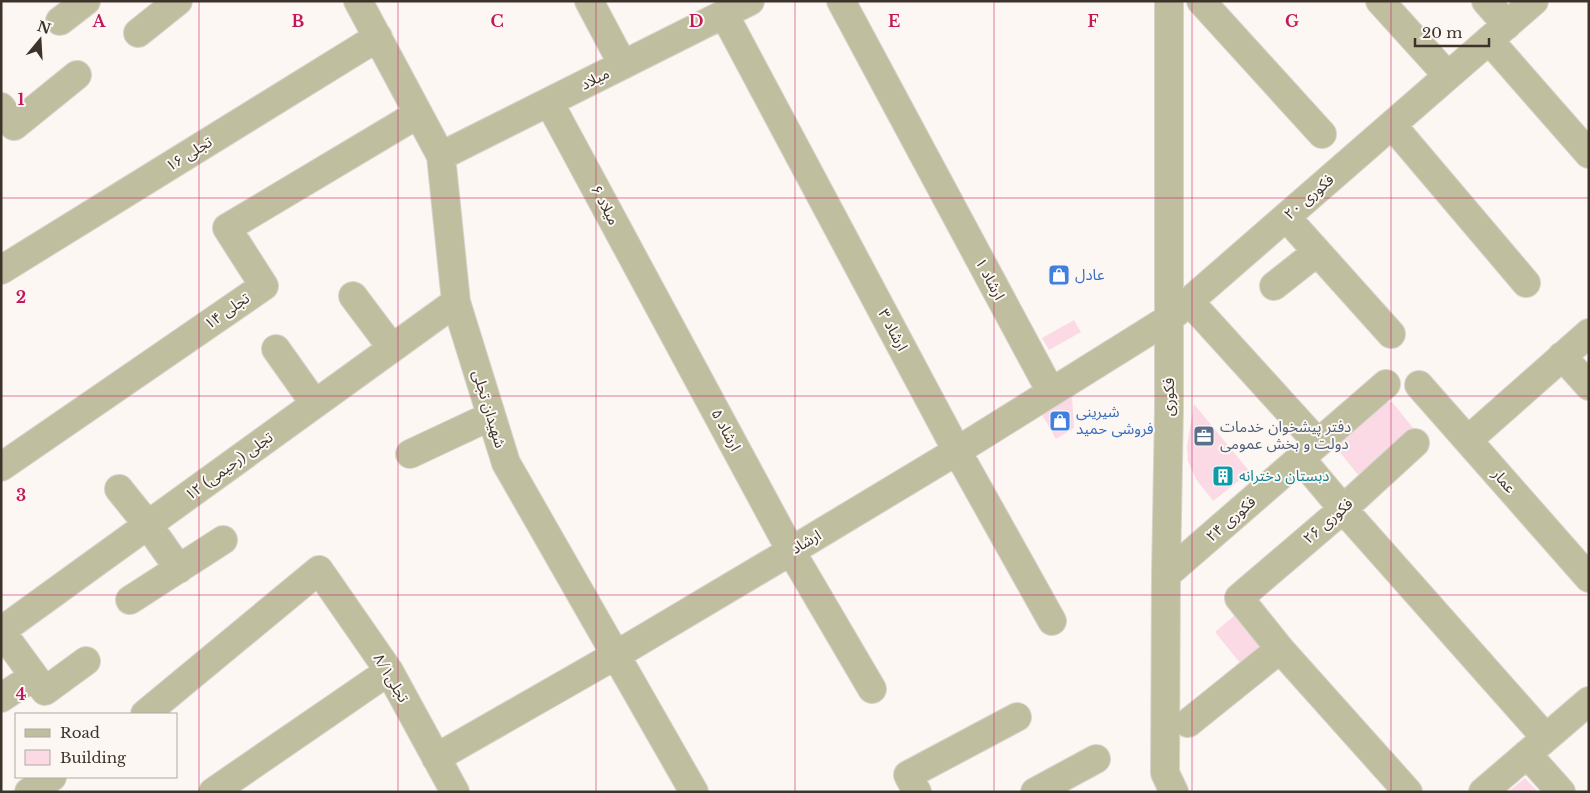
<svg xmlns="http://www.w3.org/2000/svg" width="1590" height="793" viewBox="0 0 1590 793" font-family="'Libre Baskerville','Noto Sans Arabic',serif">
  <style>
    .building { fill: #fbdae6 }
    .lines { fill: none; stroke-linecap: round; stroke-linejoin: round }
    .minor-casing { stroke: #dad4cf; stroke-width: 30 }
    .minor { stroke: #bfbf9f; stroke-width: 28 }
    .grid { fill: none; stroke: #c2185b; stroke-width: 1; stroke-opacity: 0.55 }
    .labels { text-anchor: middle; stroke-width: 4; stroke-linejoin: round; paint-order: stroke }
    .street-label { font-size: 15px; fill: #3d332a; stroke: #fdf7f3 }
    .shop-label { font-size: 15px; fill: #366cbe; stroke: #fdf7f3; text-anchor: start }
    .service-label { font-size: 15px; fill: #4e5e75; stroke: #fdf7f3; text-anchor: start }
    .culture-label { font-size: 15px; fill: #0d838f; stroke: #fdf7f3; text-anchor: start }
    .grid-label { font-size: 16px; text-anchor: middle; font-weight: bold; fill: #c2185b; stroke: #fdf7f3; stroke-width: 4; stroke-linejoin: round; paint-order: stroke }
  </style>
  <rect width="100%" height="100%" fill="#fdf7f3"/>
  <path class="building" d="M1074 320 1081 332 1049 350 1042 338Z
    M1072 396 1074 428 1056 439 1041 413Z
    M1381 402H1392L1414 429 1359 476 1334 445Z
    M1194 404 1250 472 1213 501 1196 479 1188 461 1187 446Z
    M1242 609 1263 631 1259 648 1240 663 1215 632Z
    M1525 778 1538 792H1508Z"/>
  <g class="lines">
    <g class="minor-casing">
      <path id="minor" d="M358 1 441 156 456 302 506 463 694 792
        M589 1 623 65
        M841 1 1051 392
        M1169 1V407L1166 575 1165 773 1174 792
        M1201 1 1322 134
        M1380 1 1448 76
        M1486 1 1507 25
        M724 14 957 451 1052 621
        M60 21 86 1
        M138 33 178 1
        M1489 40 1589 154
        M549 102 791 551 872 689
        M1 107 14 126 77 75
        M1392 125 1526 283
        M441 156 750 1
        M1286 217 1391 334
        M1 270 378 37
        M1274 286 1317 252
        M353 296 392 348
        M1189 301 1318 443
        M276 349 315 404
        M1562 356 1589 386
        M1419 385 1589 578
        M1468 440 1589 333
        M410 454 491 416
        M1301 459 1343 509 1546 738
        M1 467 264 286 227 228 418 114
        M119 489 148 525 179 569
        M1166 575 1386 384
        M130 600 223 540
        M1 631 456 302
        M1 631 45 691 86 661
        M1 698 34 676
        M145 714 319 570 389 671 455 792
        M1188 723 1280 649
        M1527 754 1561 792
        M436 758 616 655 791 551 957 451 1170 318 1534 1
        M29 792 52 777
        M213 792 389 671
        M917 792 908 775 1017 717
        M1035 792 1096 759
        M1408 792 1280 649 1239 598 1343 509 1415 443
        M1483 792 1589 701"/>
    </g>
    <use href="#minor" class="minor"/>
  </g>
  <path class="grid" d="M199 1V792M398 1V792M596 1V792M795 1V792M994 1V792M1192 1V792M1391 1V792M1 198H1589M1 396H1589M1 595H1589"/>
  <defs>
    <g id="shop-square" transform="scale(1.125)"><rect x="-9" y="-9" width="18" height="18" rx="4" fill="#3f7fe0" stroke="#fdf7f3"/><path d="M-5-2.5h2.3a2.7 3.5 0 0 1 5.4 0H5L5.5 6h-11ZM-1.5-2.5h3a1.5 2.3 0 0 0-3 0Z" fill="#fff"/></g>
    <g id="office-square" transform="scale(1.125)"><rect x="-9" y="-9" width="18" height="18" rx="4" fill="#5c6f8a" stroke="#fdf7f3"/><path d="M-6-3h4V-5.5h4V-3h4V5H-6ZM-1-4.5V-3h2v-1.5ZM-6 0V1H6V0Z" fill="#fff"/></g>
    <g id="building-square" transform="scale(1.125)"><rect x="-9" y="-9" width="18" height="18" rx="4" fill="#0f9aa8" stroke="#fdf7f3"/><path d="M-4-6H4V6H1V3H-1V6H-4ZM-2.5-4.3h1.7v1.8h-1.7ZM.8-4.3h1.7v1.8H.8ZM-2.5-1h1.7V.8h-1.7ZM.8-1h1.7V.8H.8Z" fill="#fff"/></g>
  </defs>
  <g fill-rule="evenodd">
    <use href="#shop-square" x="1059" y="275"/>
    <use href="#shop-square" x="1060" y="421"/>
    <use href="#office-square" x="1204" y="436"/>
    <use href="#building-square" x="1223" y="476"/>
  </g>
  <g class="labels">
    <g class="street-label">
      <text transform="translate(595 79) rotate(-27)" y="5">میلاد</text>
      <text transform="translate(189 154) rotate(-32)" y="5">۱۶ تجلی</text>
      <text transform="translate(1309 197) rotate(-41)" y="5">فکوری ۲۰</text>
      <text transform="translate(605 205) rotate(62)" y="5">۶ میلاد</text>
      <text transform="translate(990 279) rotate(62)" y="5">۱ ارشاد</text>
      <text transform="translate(227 311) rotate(-35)" y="5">تجلی ۱۴</text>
      <text transform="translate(893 330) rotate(62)" y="5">۳ ارشاد</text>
      <text transform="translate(1169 397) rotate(-90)" y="5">فکوری</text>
      <text transform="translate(489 409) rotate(73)" y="5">شهیدان تجلی</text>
      <text transform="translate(726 430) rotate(62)" y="5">۵ ارشاد</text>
      <text transform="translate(229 466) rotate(-36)" y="5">۱۲ تجلی (رحیمی)</text>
      <text transform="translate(1504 481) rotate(49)" y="5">عمار</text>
      <text transform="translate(1231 519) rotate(-41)" y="5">فکوری ۲۴</text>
      <text transform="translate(1328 521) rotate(-41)" y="5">فکوری ۲۶</text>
      <text transform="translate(806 542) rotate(-31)" y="5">ارشاد</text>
      <text transform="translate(391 678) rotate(59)" y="5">تجلی۸/۱</text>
    </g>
    <g class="shop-label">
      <text x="1075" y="280">عادل</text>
      <text x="1076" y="417">شیرینی<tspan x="1076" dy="17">فروشی حمید</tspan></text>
    </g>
    <g class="service-label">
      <text x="1220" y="432">دفتر پیشخوان خدمات<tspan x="1220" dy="17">دولت و بخش عمومی</tspan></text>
    </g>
    <g class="culture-label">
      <text x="1239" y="481">دبستان دخترانه</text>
    </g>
  </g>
  <g class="grid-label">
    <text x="99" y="27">A</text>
    <text x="298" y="27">B</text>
    <text x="497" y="27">C</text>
    <text x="696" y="27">D</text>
    <text x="894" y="27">E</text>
    <text x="1093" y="27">F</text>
    <text x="1292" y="27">G</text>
    <text x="21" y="105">1</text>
    <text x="21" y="303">2</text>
    <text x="21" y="501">3</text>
    <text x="21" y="700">4</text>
  </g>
  <rect width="1590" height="793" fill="none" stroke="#3d332a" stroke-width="5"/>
  <rect x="15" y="713" width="162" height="65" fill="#fdf7f3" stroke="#b0a9a3"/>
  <rect x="25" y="729" width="25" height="8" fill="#bfbf9f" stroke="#b0a9a3"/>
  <text x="60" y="738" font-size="15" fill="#3d332a">Road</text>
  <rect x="25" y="750" width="25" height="15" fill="#fbdae6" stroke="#b0a9a3"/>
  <text x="60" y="763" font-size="15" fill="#3d332a">Building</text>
  <g transform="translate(40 40) rotate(18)" stroke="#fdf7f3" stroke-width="4" paint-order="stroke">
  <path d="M0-4L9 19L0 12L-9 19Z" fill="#3d332a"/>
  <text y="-8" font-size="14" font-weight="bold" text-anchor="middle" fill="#3d332a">N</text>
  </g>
  <path d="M1415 38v8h74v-8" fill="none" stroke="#3d332a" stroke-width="2.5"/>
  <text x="1422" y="38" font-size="15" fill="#3d332a" stroke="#fdf7f3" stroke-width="4" paint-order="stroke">20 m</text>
</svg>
